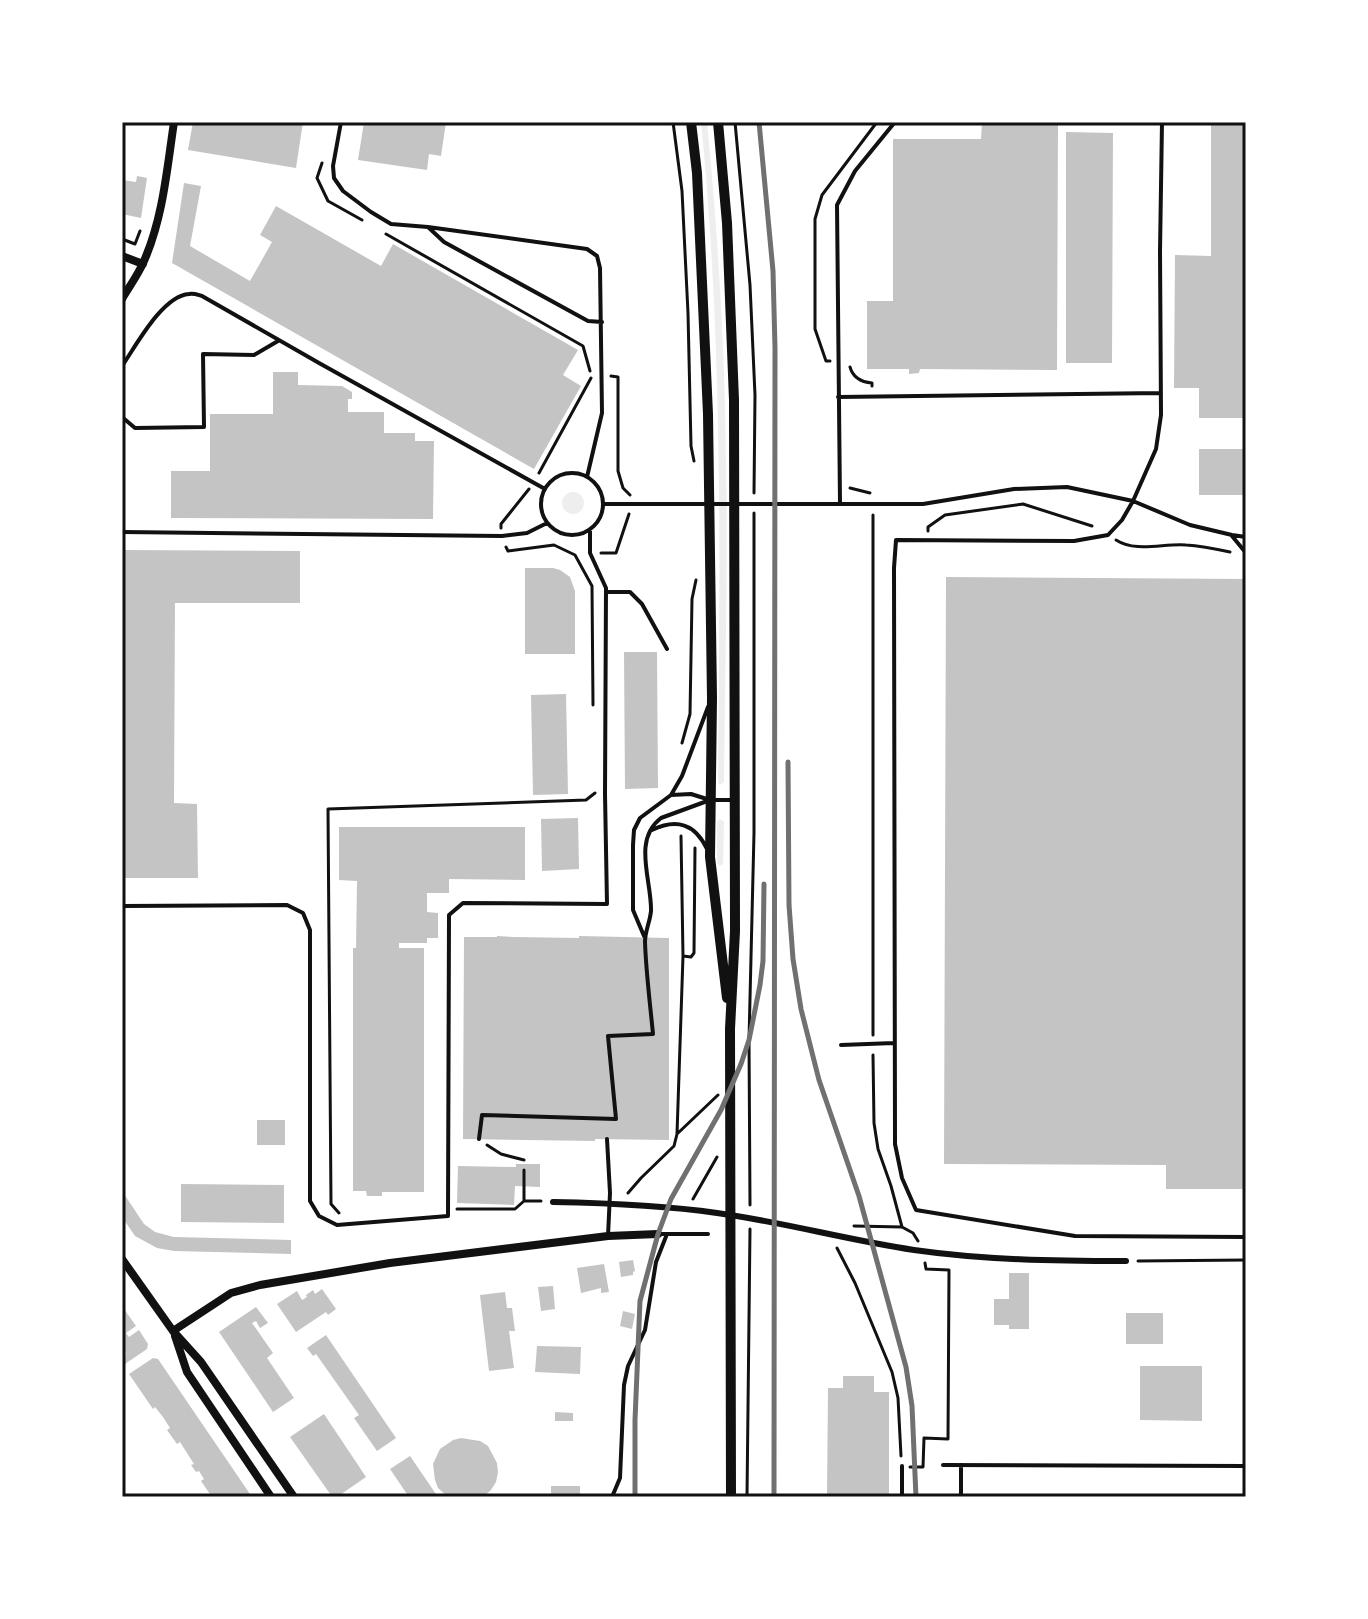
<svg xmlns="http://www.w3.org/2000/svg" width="1368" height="1619" viewBox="0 0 1368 1619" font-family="Mulish,sans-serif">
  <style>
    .green { fill: #eee }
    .building { fill: #c4c4c4 }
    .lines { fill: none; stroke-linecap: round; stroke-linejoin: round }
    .path { stroke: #111; stroke-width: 3 }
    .service { stroke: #111; stroke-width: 4 }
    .pedestrian { stroke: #111; stroke-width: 6 }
    .minor { stroke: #111; stroke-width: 8 }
    .tertiary { stroke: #111; stroke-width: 10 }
    .rail { stroke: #707070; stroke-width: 5 }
    .neatline { fill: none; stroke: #111; stroke-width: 3 }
  </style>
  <rect width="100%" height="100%" fill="#fff"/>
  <path class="green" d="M701 122H707C718 235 725 347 726 461 728 568 725 675 724 782L720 785 718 782C720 562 723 342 701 122Z
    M562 503a11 11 0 1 1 22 0a11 11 0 1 1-22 0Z
    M720 819 724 822 723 864 720 866 717 863V822Z"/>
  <path class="building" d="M193 122H303L296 168 188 150Z
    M364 122H446L441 156 429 154 427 170 358 160Z
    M982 122H1058L1057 370 920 369 919 373 909 374V369H867V301H893V139H981Z
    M1211 122H1246V418H1199V388H1174L1175 255 1211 256Z
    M1066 132 1113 133 1112 363H1066Z
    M137 176 147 178 141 218 122 214 124 190 122 189V180L136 182Z
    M184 183 201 186 190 246 250 281 272 242 260 235 276 206 381 266 393 244 578 350 563 375 581 386 534 469 172 263Z
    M273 372H298V385L342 386 352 392V399H348V412H384V433H415V441H434L433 519 171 518V471H210V414H273Z
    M1199 449H1246V495H1199Z
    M122 550 300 551V603H175L174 803 197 804 198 878H122Z
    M525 568H553L560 570 570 577 575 591V654H525Z
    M946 577 1246 579V1189H1166V1165L944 1164Z
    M624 652H657L658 788 625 789Z
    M566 694 568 794 533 795 531 695Z
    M578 818 579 869 542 871 541 819Z
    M339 827H525V880L449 879V893H427V912L438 913V938H427V943H399V948H424V1192H382V1196H367L366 1191H353V948H356L357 881 339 880Z
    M497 936 514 937 579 938V936L669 938V1140L595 1139V1141L463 1139 464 937H497Z
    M257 1120H285V1145H257Z
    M516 1164H540V1187L515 1186 514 1205 457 1203 458 1166 516 1167Z
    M181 1184 284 1185V1223L181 1222Z
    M122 1191 144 1224 155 1232 174 1237 291 1240V1254L174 1251 157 1248 135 1236 122 1217Z
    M633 1260 635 1271 633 1272V1275L621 1277 619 1262Z
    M604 1264 609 1292 601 1293V1288L581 1293 577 1268Z
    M1009 1273H1029V1329H1009V1325H994V1299H1009Z
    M553 1286 555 1309 541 1311 538 1287Z
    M322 1289 336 1309 328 1315 326 1312 296 1332 277 1304 297 1291 302 1300 307 1297 306 1295 313 1290 315 1294Z
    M505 1292 507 1308H512L515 1331H509L514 1368 489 1371 480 1295Z
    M122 1306 136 1326 126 1333 129 1337 139 1330 148 1344 147 1349 122 1366V1357L126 1354 122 1347Z
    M256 1307 268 1323 260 1328 256 1321 252 1323 273 1353 267 1358 294 1398 273 1412 219 1332Z
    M623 1311 635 1314 632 1329 620 1326Z
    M1126 1313H1163V1344H1126Z
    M326 1335 396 1438 377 1451 354 1418 359 1415 316 1354 313 1356 307 1348Z
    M537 1346 581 1347 580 1374 535 1372Z
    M153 1358 158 1359 252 1497H212L201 1481 204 1479 199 1471 196 1472 191 1465 194 1464 180 1442 177 1444 167 1430 170 1428 163 1417 155 1407 153 1409 129 1374Z
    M1140 1366H1202V1421L1140 1420Z
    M843 1376H874V1392H889V1497H827L828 1388H843Z
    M555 1412 573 1413V1421H555Z
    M324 1414 366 1477 337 1497H333L328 1491 290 1437Z
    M461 1438 480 1441 488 1446 497 1463 498 1472 496 1482 491 1490 483 1497H448L438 1488 435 1480 433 1464 440 1449 453 1440Z
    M410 1456 438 1497H409L390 1469Z
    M551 1486H580V1497H551Z"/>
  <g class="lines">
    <path class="path" d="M673 122 682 191 688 313 691 446 694 461
      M735 122 750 285 755 395 754 493
      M322 163 317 178 328 201 362 220
      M386 234 583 346 590 371
      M122 239 135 244 140 231
      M830 361H826L815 329V219L822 195 877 122
      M850 367C853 378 861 382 872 383V386
      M611 376 618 377V471L623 488 630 495
      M539 473 591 378
      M850 488 870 493
      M873 515V1035
      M501 528V524L529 489
      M928 531V527L945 515 1023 504 1092 526
      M1116 540C1136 553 1164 543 1186 545 1201 546 1216 549 1230 552
      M506 547 508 551 554 545 575 555 592 586 593 705
      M601 553H616L629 514
      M682 743 690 714 692 599 696 580
      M683 956 691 957 694 953 695 848
      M677 1134 718 1095
      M487 1145 501 1154 524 1160
      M628 1193 641 1178 674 1146 677 1134 683 956 681 836
      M693 1199 717 1157
      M525 1201H541
      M750 1205 749 1040 754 833V513
      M457 1209H515L524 1201V1170
      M339 1213 331 1204 328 809 586 800 595 793
      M854 1226 902 1227 891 1186 878 1149 874 1123 873 1055
      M902 1227 913 1233 918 1241
      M837 1248 855 1283 892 1372 898 1398 901 1456
      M1138 1261 1246 1260
      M910 1467H923L924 1438 948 1439 949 1270 926 1269 925 1263
      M747 1497 750 1229"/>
    <path class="service" d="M341 122 333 166 334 178 343 191 371 212 391 224 428 227 444 242 588 321 602 322
      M1162 122 1160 251 1161 415 1156 449 1133 501 1122 520 1108 535 1074 541 896 540 894 568 895 1144 902 1178 916 1210 1075 1236 1246 1237
      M428 227 587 249 597 256 600 268 602 413 587 477
      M122 366C136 346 162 296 189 294 194 293 198 295 202 296L319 363 545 489
      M838 397 1161 393
      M122 417 135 428 204 427 203 354 254 355 278 341
      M541 504a31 31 0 1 1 62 0a31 31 0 1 1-62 0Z
      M840 503 837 205 855 171 895 122
      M603 504H923L1014 489 1067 487 1133 501 1190 525 1232 535 1246 537
      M122 532 502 536 527 533 547 523
      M1232 536 1246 553
      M606 592H630L642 604 667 649
      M671 795 691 794 710 800H732
      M652 830C677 818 695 824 707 849
      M122 906 287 905 303 913 310 930V1201L319 1216 337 1225 448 1216 449 915 463 903 607 904 605 794 606 588 590 553V529
      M644 936 633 910V845L634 830 640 818 671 795 682 776 708 707
      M841 1045 894 1043
      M479 1139 482 1115 616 1119 608 1036 653 1034C650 1003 646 972 645 942 645 931 650 922 651 911 652 881 632 840 661 818L710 800
      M607 1139 610 1193 608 1236
      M658 1234H708
      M943 1465 1246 1466
      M961 1465V1497
      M612 1497 620 1478 624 1385 628 1366 645 1330 656 1262 667 1234
      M902 1497V1466"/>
    <path class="pedestrian" d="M553 1202C608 1203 662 1205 717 1213 783 1222 847 1240 914 1250 984 1260 1055 1261 1126 1261"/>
    <path class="minor" d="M122 256 143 264
      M122 299C129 287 138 275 144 261 163 218 167 169 174 122
      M122 1259 173 1331 201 1362 294 1497
      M173 1331 231 1293 260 1285 390 1263 608 1236 658 1234
      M175 1336 187 1372 271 1497"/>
    <path class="tertiary" d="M691 122 697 173 708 414 712 698 710 857 727 998
      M718 122 727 223 734 400 735 931 730 1029 731 1497"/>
    <path class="rail" d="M759 122 773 271 775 348 774 1497
      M788 762 789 905 793 959 801 1009 819 1080 859 1196 906 1367 912 1406 916 1497
      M635 1497V1420L640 1301 658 1234 671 1199 721 1110 741 1064 749 1040 760 985 763 961 764 884"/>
  </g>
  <rect width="1368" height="1619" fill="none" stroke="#ffffff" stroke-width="248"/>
  <rect x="124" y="124" width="1120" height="1371" class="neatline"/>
</svg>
